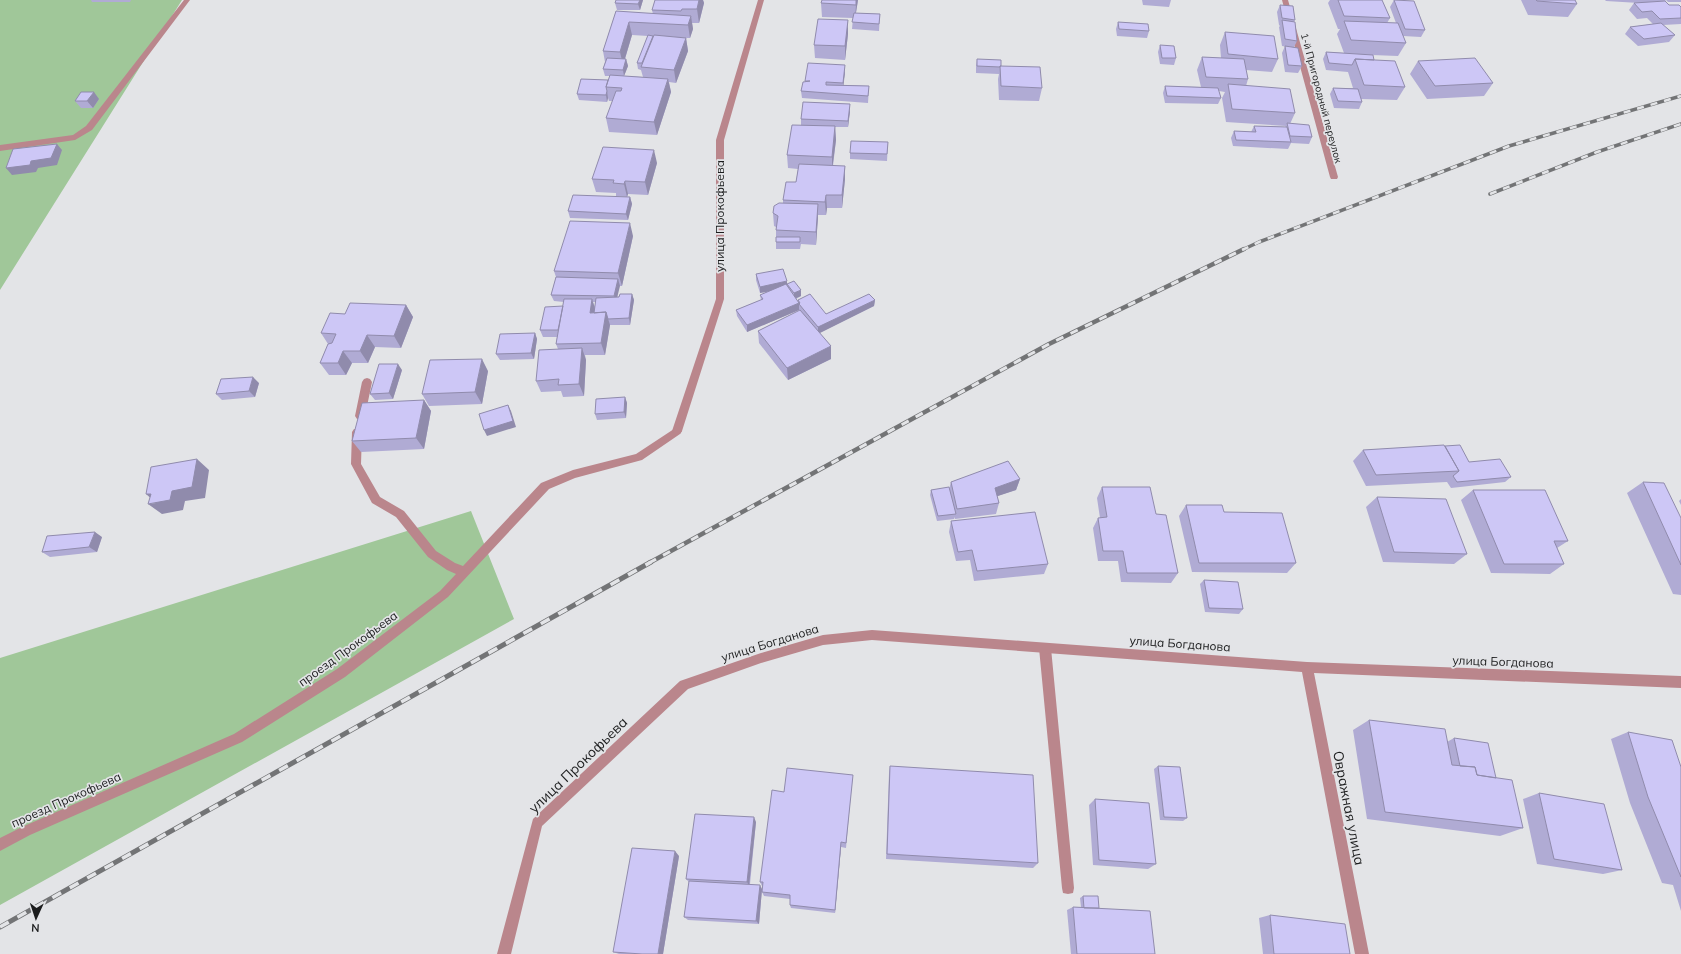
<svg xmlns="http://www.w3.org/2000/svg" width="1681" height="954" viewBox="0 0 1681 954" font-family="Mulish,sans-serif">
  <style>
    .green { fill: #a0c799 }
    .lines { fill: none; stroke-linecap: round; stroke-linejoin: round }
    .service { fill: #ba868c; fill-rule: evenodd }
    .minor { fill: #ba868c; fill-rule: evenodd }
    .rail-far2-casing { stroke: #737476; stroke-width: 3.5 }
    .rail-far1-casing { stroke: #737476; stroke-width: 4.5 }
    .rail-casing { stroke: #737476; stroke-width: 5 }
    .rail-far2 { stroke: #e3e4e7; stroke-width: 2.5; stroke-dasharray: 7; stroke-linecap: butt }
    .rail-far1 { stroke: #e3e4e7; stroke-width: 3; stroke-dasharray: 8; stroke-linecap: butt }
    .rail { stroke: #e3e4e7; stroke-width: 3.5; stroke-dasharray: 10; stroke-linecap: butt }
    .wall { fill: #b0abd4; fill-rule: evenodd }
    .shaded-wall { fill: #908bac }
    .building { fill: #cdc7f6; stroke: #908bac }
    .labels { text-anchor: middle; stroke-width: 3.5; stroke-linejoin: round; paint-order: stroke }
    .far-street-label { font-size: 10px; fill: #1b1c1d; stroke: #e3e4e7 }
    .street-label { font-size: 12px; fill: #1b1c1d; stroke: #e3e4e7 }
    .near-street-label { font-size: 14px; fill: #1b1c1d; stroke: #e3e4e7 }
  </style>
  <rect width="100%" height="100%" fill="#e3e4e7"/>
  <path class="green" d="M0 0H182L0 290Z
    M471 511 514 619 0 905V658Z"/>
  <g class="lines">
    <path class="service" d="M184 0H190L92 130 75 140 0 151V145L73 135 86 126Z
      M367 378 370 379 372 382 365 416 363 419H357L355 416 362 382 364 379Z
      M677 427 680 428 682 431 680 434 642 460 575 478 549 489 448 597 345 677 242 742 30 835 0 851V838L22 827 234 734 337 669 440 591 456 574 447 570 428 557 396 517 372 503 351 464 352 432 354 429H360L362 432 361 464 380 497 404 511 436 551 455 563 463 566 541 483 573 470 636 454Z
      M1045 643 1049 644 1051 648 1074 888 1073 893 1068 894 1063 893 1062 888 1039 648 1041 644Z"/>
    <path class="minor" d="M758 0H764L724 140V299L682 431 680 434H674L672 431 716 299V140Z
      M1282 0H1288L1338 177 1337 179H1331L1330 177Z
      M872 630 1307 662 1681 676V688L1314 673 1369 954H1355L1302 672 872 640 823 645 761 663 688 689 542 826 511 954H497L533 819 680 681 761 653 823 635Z"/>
    <g class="rail-far2-casing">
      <path id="rail-far2" d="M1490 194 1597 152 1681 124
        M1242 250 1259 242 1509 146 1681 96"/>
    </g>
    <g class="rail-far1-casing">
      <path id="rail-far1" d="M649 563 1049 344 1244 249"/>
    </g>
    <g class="rail-casing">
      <path id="rail" d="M0 927 651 562"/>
    </g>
    <use href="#rail-far2" class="rail-far2"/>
    <use href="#rail-far1" class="rail-far1"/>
    <use href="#rail" class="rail"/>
  </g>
  <path class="wall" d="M91 0H131L130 2H92Z
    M643 0 640 10H617L615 3Z
    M655 0H703L704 3 699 23H692L693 29 690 38H686L688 51 676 83 669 82 671 92 657 135 609 132 606 118 613 101H609L608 98 607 102 579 100 577 94 608 80 610 76H605L603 69 605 62 603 51 616 11 653 14 652 10ZM632 35 648 36 637 63 638 69 641 70 643 77 624 76 628 66 626 59H625Z
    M858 0 856 13 880 14 879 31 852 29 853 18 822 17 821 3Z
    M1142 0H1171L1169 7 1143 5Z
    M1330 0H1382L1390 18 1387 23H1396L1390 7 1394 0 1425 30 1421 37 1403 36 1406 43 1398 56 1372 55 1374 60 1405 87 1397 100 1361 99 1362 102 1359 109 1334 108 1330 94 1333 88H1353L1348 72 1326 70 1323 59 1326 52 1344 53 1337 34 1340 29H1338L1328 3Z
    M1521 0H1575L1577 4 1568 17 1528 15Z
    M1605 0H1666L1665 1 1669 5 1681 7V24L1663 25 1675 35 1669 42 1638 46 1625 34 1630 27 1653 24 1647 18 1637 19 1629 10 1634 3H1639L1606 1Z
    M1666 0H1681V2H1668Z
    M1280 5 1295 20 1294 21 1297 41 1294 47 1302 66 1298 73 1285 72 1282 53 1285 46 1288 47 1282 46 1279 27 1280 26 1279 25 1277 12Z
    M848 20V34L845 60 815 58 814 45Z
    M1118 22 1149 31 1147 38 1117 36 1116 29Z
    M1225 32 1278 59 1272 72 1246 70 1248 79 1246 86 1295 113 1290 124 1312 137 1309 144 1291 143 1288 149 1233 146 1231 138 1234 131 1251 132 1254 126 1285 127 1286 126 1226 122 1222 98 1225 92 1219 91 1221 98 1218 104 1165 103 1163 93 1165 86 1201 87 1197 70 1202 57 1221 58 1220 45Z
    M1160 45 1176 58 1174 65 1160 64 1158 52Z
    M977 59 1001 66 1042 88 1039 101 999 100 998 79 999 74 976 73V66Z
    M1418 61 1493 83 1484 96 1427 99 1410 74Z
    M845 72 843 85 869 86 868 103 802 98 801 91 805 82Z
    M99 99 93 108H81L75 101Z
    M850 111 848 127H835L836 140 833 166H845V179L842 208H827L826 215H818L816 245 801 244 800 249H776V227L774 226 773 213 783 203V200L796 182 798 169 788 168 787 155 801 125V119Z
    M888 142 887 161 850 159V153Z
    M657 163 648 195 628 194 627 197 616 196V193L596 192 592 179Z
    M630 197 632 204 628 220 570 218 568 211Z
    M633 236 622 286H619L617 297 632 294 634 300 630 325H610L605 355H585L586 360 584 396 563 397 561 391 541 392 536 381 558 349 556 344 557 337H543L540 330 563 306 564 302 554 301 551 295 556 277 554 271ZM593 302H596L595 307Z
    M756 274 787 284 801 296 796 299 798 302V300L826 314 875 300 874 306 819 333 831 346V359L788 380 759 343 758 331 799 311V310L747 332 737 316 736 310 761 300 760 295 769 291 760 293 756 280Z
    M406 305 413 317 401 348 375 347 368 363H352L346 375H329L320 363 328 344 321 333 345 314Z
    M535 333 537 339 534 359 500 360 496 354Z
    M402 370 393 399 375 400 370 394Z
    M488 371 482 404 429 406 422 394Z
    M259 383 255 397 222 400 216 394Z
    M625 397 627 403 626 418 597 420 595 414Z
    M424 400 431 411 424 449 361 452 352 441Z
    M1445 446 1469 462 1511 477 1505 482 1451 488 1447 482 1366 486 1353 461 1363 450Z
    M1020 479 1016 490 997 496 999 503 996 514 955 519V517L954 519 937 521 930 495 931 490 949 489 951 482Z
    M1643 482 1681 518V595L1673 594 1627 493Z
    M1102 487 1156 514 1178 573 1171 583 1121 582 1118 561H1098L1093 528 1098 518H1100L1097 498Z
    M1473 490 1568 541 1557 548 1564 564 1550 574 1491 573 1461 500Z
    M1377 497 1467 554 1454 564 1383 562 1366 507Z
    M1681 499V505L1679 501Z
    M1186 505 1224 512 1296 563 1287 573 1192 572 1179 516Z
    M951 521 1048 564 1044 574 974 581 970 560 956 561 949 532Z
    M102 537 97 552 50 557 42 552Z
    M1204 580 1243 609 1239 614 1205 612 1200 584Z
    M1369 720 1447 742 1454 738 1496 778 1523 828 1500 836 1367 819 1353 730Z
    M1628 732 1681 767V911L1673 885 1662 883 1630 803 1611 739Z
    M890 766 1038 863 1033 868 886 859 889 773Z
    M1158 766 1187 818 1183 821 1160 820 1154 769Z
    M852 781 846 848 841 847 835 913 791 908 790 905V899L764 896 762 892 763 886H762L760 882 784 792Z
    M1539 793 1622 870 1603 874 1537 864 1523 799Z
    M1095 799 1156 864 1148 869 1093 865 1089 805Z
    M756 822 750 884 762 889 759 924 688 920 684 917 689 882 686 879Z
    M679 856 663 954H619L613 952Z
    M1083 896 1099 908 1155 954H1071L1067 910 1073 907H1081L1080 898Z
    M1270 915 1350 954H1263L1259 918Z"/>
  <path class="shaded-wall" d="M640 0H643L640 10 638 4Z
    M699 0H703L704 3 699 23 697 9Z
    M856 0H858L855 18 856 5Z
    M691 16 693 29 690 38 688 25Z
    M848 20V34L845 60V46Z
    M629 22 632 35 623 65 620 52Z
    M686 38 688 51 676 83 674 70Z
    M626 59 628 66 624 76 623 70Z
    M845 65V72L843 90V83Z
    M668 79 671 92 657 135 654 122Z
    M607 91 608 98 607 102 606 95Z
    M94 92 99 99 93 108 87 101Z
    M850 104V111L848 127V121Z
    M835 126 836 140 832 170V157Z
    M57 144 62 150 57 165 38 168 36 172 12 175 6 168 31 161Z
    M654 150 657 163 648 195 645 182Z
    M845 166V179L842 208V195Z
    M625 181 628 194 627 197 624 184Z
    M826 195 827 208 826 215 825 202Z
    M630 197 632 204 628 220 626 214Z
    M818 204V217L816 245V232Z
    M630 223 633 236 622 286 618 273Z
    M618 279 620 286 616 302 614 296Z
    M787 281V288L760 293V287Z
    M801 290V296L794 299V293Z
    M632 294 634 300 630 325 629 318Z
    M592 299 596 312 595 319 590 313Z
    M875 300 874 306 818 334V327Z
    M799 303V310L747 332V325Z
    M406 305 413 317 401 348 394 336Z
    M606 312 610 325 605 355 601 343Z
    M535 333 537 339 534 359 531 353Z
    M367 335 375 347 368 363 360 351Z
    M831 346V359L788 380 787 368Z
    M582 348 586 360 584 396 579 384Z
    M343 351 352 363 346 375 338 363Z
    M482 359 488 371 482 404 475 392Z
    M398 364 402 370 393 399 389 393Z
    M253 377 259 383 255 397 249 391Z
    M625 397 627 403 626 418 624 412Z
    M424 400 431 411 424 449 416 438Z
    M508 405 511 411 516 427 487 436 484 430Z
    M197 459 209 470 205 498 185 501 183 510 162 514 148 504 156 503 146 494 172 491Z
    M1020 479 1016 490 992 498 995 488Z
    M95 532 102 537 97 552 89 547Z
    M754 817 756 822 749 886 747 882Z
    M841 842V847L835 913V910Z
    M675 851 679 856 663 954H658Z
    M760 885 762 889 759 924 756 921Z"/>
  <path class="building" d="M616 0H640L638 4 615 3Z
    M655 0H699L697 9H682L681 11 652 10Z
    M822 0H856V5L821 3Z
    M1338 0H1382L1390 18 1344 16Z
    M1394 0 1414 1 1425 30 1405 29Z
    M1536 0H1575L1577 4 1537 1Z
    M1665 1 1669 5H1679L1681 7V18L1660 19 1652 11 1642 12 1634 3Z
    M1280 5 1293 6 1295 20 1282 18Z
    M616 11 691 16 688 25 629 22 620 52 603 51Z
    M854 13 880 14 879 24 852 22Z
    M818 19 848 20 845 46 814 45Z
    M1282 20 1295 22 1297 41 1285 39Z
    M1344 21 1398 23 1406 43 1351 40Z
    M1118 22 1148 24 1149 31 1119 29Z
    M1661 23 1675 35 1644 39 1630 27Z
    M1225 32 1274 36 1278 59 1228 54Z
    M648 35 653 36 642 63H637Z
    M654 35 686 38 674 70 641 67Z
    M1160 45 1174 46 1176 58H1162Z
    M1285 46 1298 48 1302 66 1288 65Z
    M1326 52 1373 55 1374 60 1355 59 1352 65 1329 63Z
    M1202 57 1244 59 1248 79 1206 77Z
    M607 58 626 59 623 70 603 69Z
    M1475 58 1493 83 1435 86 1418 61Z
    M977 59 1001 60V66H1000V67L977 66Z
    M1355 59 1395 61 1405 87 1364 85Z
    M808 63 845 65 843 83 826 82V85L869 86 868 96 801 91 803 82 810 81H805Z
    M1000 66 1040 67 1042 88 1001 86Z
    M610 75 668 79 654 122 606 118 616 91H621L622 88 606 87Z
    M581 79 608 80 606 87 607 91 606 95 577 94Z
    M1228 84 1290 89 1295 113 1232 109Z
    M1165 86 1218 88 1221 98 1167 96Z
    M1333 88 1358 89 1362 102 1338 101Z
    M81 92H94L87 101H75Z
    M803 102 850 104 848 121 801 119Z
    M1287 123 1309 125 1312 137 1290 136Z
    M792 125 835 126 832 157 787 155Z
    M1254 126 1287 127 1291 142 1236 140 1234 131 1256 132Z
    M851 141 888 142 887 154 850 153Z
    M57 144 51 158 31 161 30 165 6 168 13 149Z
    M603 147 654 150 645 182 625 181 624 184 613 183 614 180 592 179Z
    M799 164 845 166 842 195H826L825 202 783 200 786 182H796Z
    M573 195 630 197 626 214 568 211Z
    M779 203 818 204 816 232 776 230 778 216 773 213 774 206Z
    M570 221 630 223 618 273 554 271Z
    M776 237H800V242H776Z
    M783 269 787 281 760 287 756 274Z
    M556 277 618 279 614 296 551 295Z
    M794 281 801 290 794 293 787 284Z
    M786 284 799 303 747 325 736 310 763 299 760 295Z
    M620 294H632L629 318 608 319 606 312 594 313 596 298 619 297Z
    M810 294 826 314 869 294 875 300 818 327 799 304 800 303 798 300Z
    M564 299H592L590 313 606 312 601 343 556 344Z
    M350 303 406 305 394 336 367 335 360 351H343L338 363H320L328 344 332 343 336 334 321 333 330 313 345 314Z
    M563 306 558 330H540L545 307Z
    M800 310 831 346 787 368 758 331Z
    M535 333 531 353 496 354 500 334Z
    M582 348 579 384 558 385 559 379 536 381 539 350Z
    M482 359 475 392 422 394 430 360Z
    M379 364H398L389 393 370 394Z
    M253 377 249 391 216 394 221 379Z
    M625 397 624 412 595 414 596 399Z
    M424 400 416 438 352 441 362 403Z
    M508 405 513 421 484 430 479 414Z
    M1444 445 1459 471 1376 475 1363 450Z
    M1460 445 1469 462 1500 459 1511 477 1457 482 1453 476 1459 471 1445 446Z
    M197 459 192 487 172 491 170 500 148 504 151 494H146L151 467Z
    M1008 461 1020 479 995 488 999 503 957 509 951 482Z
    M1643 482 1664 483 1681 518V565Z
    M949 487 956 514 938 516 931 490Z
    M1102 487H1150L1156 514 1166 515 1178 573H1127L1123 551H1103L1098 518 1107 517Z
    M1473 490H1545L1568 541H1554L1564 564H1504Z
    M1377 497 1446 499 1467 554 1394 552Z
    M1186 505H1222L1224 512 1282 513 1296 563H1199Z
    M1035 512 1048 564 977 571 972 550 958 552 951 521Z
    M95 532 89 547 42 552 47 536Z
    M1204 580 1238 582 1243 609 1209 608Z
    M1369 720 1445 729 1452 765 1475 767 1477 775 1512 780 1523 828 1385 812Z
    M1628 732 1672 740 1681 767V877L1648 797Z
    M1454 738 1488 743 1496 778 1477 775 1475 767 1460 766Z
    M890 766 1033 775 1038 863 887 854Z
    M1158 766 1180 767 1187 818 1164 817Z
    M787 768 853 775 846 843 841 842 835 910 790 905V895L762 892 763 882H760L772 790 784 792Z
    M1539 793 1604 804 1622 870 1554 859Z
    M1095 799 1149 803 1156 864 1099 860Z
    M695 814 754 817 747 882 686 879Z
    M632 848 675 851 658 954H642L613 952Z
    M689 881 760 885 756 921 684 917Z
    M1083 896H1098L1099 908H1084Z
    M1073 907 1150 911 1155 954H1077Z
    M1270 915 1345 924 1350 954H1274Z"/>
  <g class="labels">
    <g class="far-street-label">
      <text transform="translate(1322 98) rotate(75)" y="4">1-й Пригородный переулок</text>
    </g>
    <g class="street-label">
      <text transform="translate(720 216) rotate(-90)" y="4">улица Прокофьева</text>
      <text transform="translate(770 643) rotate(-17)" y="4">улица Богданова</text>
      <text transform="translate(1180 644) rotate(4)" y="4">улица Богданова</text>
      <text transform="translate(348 649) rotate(-36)" y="4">проезд Прокофьева</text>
      <text transform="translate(1503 662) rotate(2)" y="4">улица Богданова</text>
      <text transform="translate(66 800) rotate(-24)" y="4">проезд Прокофьева</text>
    </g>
    <g class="near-street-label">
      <text transform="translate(578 765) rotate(-44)" y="5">улица Прокофьева</text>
      <text transform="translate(1349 808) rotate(79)" y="5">Овражная улица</text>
    </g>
  </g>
  <g transform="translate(36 918) rotate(183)" stroke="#e3e4e7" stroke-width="3" paint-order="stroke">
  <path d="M0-3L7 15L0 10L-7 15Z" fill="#1b1c1d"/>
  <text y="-6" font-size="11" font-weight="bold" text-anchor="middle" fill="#1b1c1d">N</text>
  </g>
</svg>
